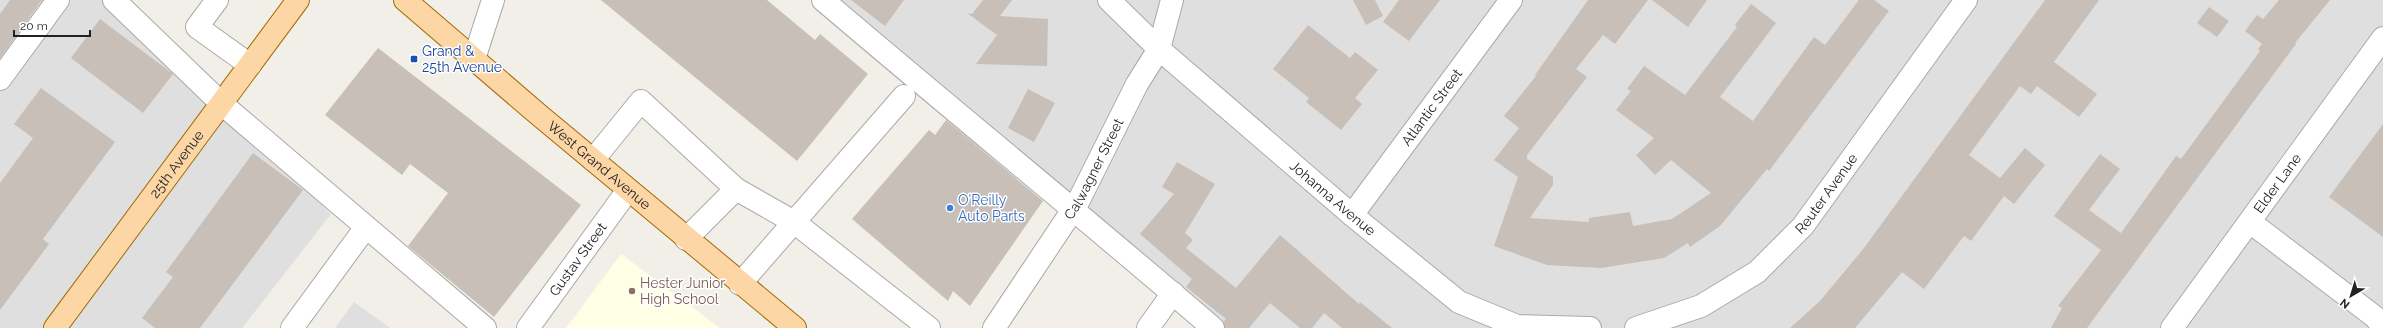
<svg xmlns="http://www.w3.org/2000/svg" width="2383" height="328" viewBox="0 0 2383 328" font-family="Raleway,sans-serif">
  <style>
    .residential { fill: #e0dfdf }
    .education { fill: #ffffe5 }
    .building { fill: #c7bfb8 }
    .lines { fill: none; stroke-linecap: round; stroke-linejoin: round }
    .minor-casing { stroke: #a9a9a9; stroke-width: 24 }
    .major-casing { stroke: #a06b00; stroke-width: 24 }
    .minor { stroke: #fff; stroke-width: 22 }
    .major { stroke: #fcd6a4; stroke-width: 22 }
    .transit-dot { fill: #1a4fb4; stroke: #fff; stroke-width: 1.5 }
    .shop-dot { fill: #3f7fe0; stroke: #fff; stroke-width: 1.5 }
    .education-dot { fill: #8d6e63; stroke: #fff; stroke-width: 1.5 }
    .labels { text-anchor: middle; stroke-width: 3; stroke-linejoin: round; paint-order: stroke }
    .transit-label { font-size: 14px; fill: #164399; stroke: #fff; text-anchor: start }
    .street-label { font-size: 14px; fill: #222; stroke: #fff }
    .shop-label { font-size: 14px; fill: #366cbe; stroke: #fff; text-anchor: start }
    .education-label { font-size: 14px; fill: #785e54; stroke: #fff; text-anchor: start }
  </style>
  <rect width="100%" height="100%" fill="#f2efe9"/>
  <path class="residential" d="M0 0H108L331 214 242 328H0Z
    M834 0H2383V328H1211Z
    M354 302 390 328H335Z"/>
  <path class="education" d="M621 254 720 328H566Z"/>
  <path class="building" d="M10 0H42L0 58V14Z
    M601 0H767L815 40 820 34 868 74 797 161Z
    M851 0H904L885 26Z
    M983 0H1012L1000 16 1048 19 1047 66 976 64 997 35 967 13 972 14Z
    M1353 0H1375L1383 16 1366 25Z
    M1399 0H1440L1409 41 1383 22Z
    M1588 0H1648L1615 44 1603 35 1576 69 1587 77 1527 155V159L1553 177V185L1530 218 1589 222V218L1630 212 1633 226 1672 219 1711 193 1671 160 1655 175 1636 155 1654 138 1616 110 1631 91 1627 89 1644 66 1685 95 1737 27 1735 25 1751 4 1776 23 1720 97 1753 121 1814 37 1825 45 1859 0H1874L1889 11 1769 171 1767 169 1720 226 1690 247 1688 243 1664 258 1601 268 1547 265 1494 246 1518 177 1494 160 1519 128 1504 116 1536 76 1535 75Z
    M1652 0H1707L1688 27Z
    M2045 0H2099L2054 62 2097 94 2079 117 2037 86 2031 94 2020 86 1969 155 2000 178 2025 148 2045 165 2014 204 2004 196 1971 241 1964 236 1924 289 1902 272 1855 328H1790L1820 301 1864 248Z
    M2279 0H2330L2295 43 2296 44 2087 328H2051L2062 308 2058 306 2101 250 2054 216 2100 154 2120 169 2089 210 2121 233 2176 156 2181 159 2260 51 2258 49 2262 44 2245 31 2257 15 2263 19Z
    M2209 7 2229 21 2217 37 2197 23Z
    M100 19 173 74 143 113 71 58Z
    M1308 25 1350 58 1355 52 1378 70 1355 98 1362 104 1341 130 1306 102 1309 98 1273 69Z
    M378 48 581 205 494 317 408 246 448 193 410 164 402 175 325 115Z
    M41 88 115 142 43 239 49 244 0 310V183L33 138 14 124Z
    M1028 89 1055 103 1034 142 1008 128Z
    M946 120 1043 201 970 306 953 291 948 301 852 219 929 130 935 135Z
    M2383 124V237L2329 197Z
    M253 153 303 190 200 328H155L142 318 173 277 166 272Z
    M1177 162 1215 184 1185 233 1193 240 1186 248 1236 288 1280 235 1359 304 1360 302 1392 328H1342L1324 313 1312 328H1300L1270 303 1249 328H1225L1223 322 1226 319 1186 287 1192 279 1140 234 1174 194 1162 187Z"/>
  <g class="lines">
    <g class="minor-casing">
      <g id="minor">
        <path d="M114 0 222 104 485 328"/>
        <path d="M217 0 197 27 250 65"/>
        <path d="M823 0C952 110 1084 217 1213 328"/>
        <path id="s1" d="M1109 0 1159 49 1352 215 1459 302 1517 326 1590 328"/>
        <path d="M474 59 493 0"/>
        <path d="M0 79 58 0"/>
        <path d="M593 160 641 101 736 189 794 222 929 328"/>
        <path id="s2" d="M1352 215 1511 0"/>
        <path d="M2250 222 2375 317 2383 327"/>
        <path d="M686 239 736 189"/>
        <path d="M740 284 904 96"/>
        <path d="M292 328 366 227"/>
        <path id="s3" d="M528 328 628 190"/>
        <path id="s4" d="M994 328 1078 202 1137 84 1159 49 1172 0"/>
        <path d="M1148 328 1173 293"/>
        <path id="s5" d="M1636 328 1701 306 1757 272 1803 226 1966 0"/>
        <path id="s6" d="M2172 328 2383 38"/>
      </g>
    </g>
    <g class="major-casing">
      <g id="major">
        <path id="s7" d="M405 0 539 115 795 328"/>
        <path id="s8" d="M55 328 298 0"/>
      </g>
    </g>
    <use href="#minor" class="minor"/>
    <use href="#major" class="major"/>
  </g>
  <rect class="transit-dot" x="410" y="55" width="8" height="8" rx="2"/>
  <circle class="shop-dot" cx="950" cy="208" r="4"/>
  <circle class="education-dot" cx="632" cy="291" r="4"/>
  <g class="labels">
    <g class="transit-label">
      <text x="422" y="56">Grand &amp;<tspan x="422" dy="16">25th Avenue</tspan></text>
    </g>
    <g class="street-label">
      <text dy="5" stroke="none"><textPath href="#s2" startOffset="134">Atlantic Street</textPath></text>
      <text dy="5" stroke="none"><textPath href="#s8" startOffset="204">25th Avenue</textPath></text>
      <text dy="5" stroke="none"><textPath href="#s7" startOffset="255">West Grand Avenue</textPath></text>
      <text dy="5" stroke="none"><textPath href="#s4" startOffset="188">Calwagner Street</textPath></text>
      <text dy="5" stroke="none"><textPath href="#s6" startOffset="179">Elder Lane</textPath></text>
      <text dy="5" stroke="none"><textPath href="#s5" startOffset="239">Reuter Avenue</textPath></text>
      <text dy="5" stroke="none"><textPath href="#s1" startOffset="299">Johanna Avenue</textPath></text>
      <text dy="5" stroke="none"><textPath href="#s3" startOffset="85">Gustav Street</textPath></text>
    </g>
    <g class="shop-label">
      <text x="958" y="205">O'Reilly<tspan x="958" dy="16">Auto Parts</tspan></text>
    </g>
    <g class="education-label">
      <text x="640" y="288">Hester Junior<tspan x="640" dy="16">High School</tspan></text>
    </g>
  </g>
  <g transform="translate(2351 296) rotate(218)" stroke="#ffffff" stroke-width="3" paint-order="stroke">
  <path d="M0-3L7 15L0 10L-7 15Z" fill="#222222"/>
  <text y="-6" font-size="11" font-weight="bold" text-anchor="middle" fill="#222222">N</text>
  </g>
  <path d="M14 30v6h76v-6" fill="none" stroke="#222222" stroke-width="2"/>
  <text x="20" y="30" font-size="12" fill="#222222" stroke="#ffffff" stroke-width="3" paint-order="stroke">20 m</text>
</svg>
